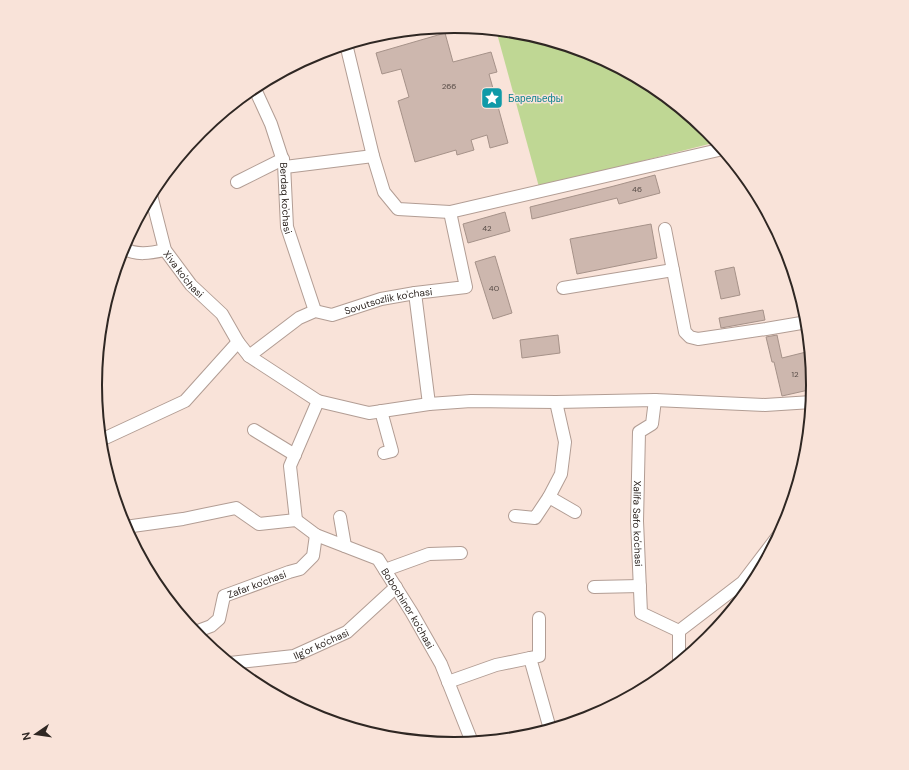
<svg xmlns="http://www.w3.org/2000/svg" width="909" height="770" viewBox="0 0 909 770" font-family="'DM Sans',sans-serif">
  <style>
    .green { fill: #bfd794 }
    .building { fill: #cdb7ae; stroke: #a69289 }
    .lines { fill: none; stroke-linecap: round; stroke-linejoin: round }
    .minor-casing { stroke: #b29d94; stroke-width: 14 }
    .minor { stroke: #fff; stroke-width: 12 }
    .labels { text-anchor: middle; stroke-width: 3; stroke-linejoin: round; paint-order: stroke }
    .number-label { font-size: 8px; fill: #564b46 }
    .culture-label { font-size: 10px; fill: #0d838f; stroke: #f9e3d9; text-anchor: start }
    .street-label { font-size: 10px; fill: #2f2723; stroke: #f9e3d9 }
    .rim { fill: none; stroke: #2f2723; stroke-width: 2 }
  </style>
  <rect width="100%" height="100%" fill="#f9e3d9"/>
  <path class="green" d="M496 30 525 33 592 53 654 87 709 131 717 142 539 187Z"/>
  <path class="building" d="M445 33 453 62 491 52 497 72 489 74 508 143 490 148 487 135 471 140 474 150 457 155 456 150 415 162 398 101 409 97 401 69 382 74 376 53Z
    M655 175 660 193 619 204 617 198 532 219 530 207 614 186Z
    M505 212 510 231 468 243 463 224Z
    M651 224 657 258 577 274 570 239Z
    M495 256 512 313 493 319 475 262Z
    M734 267 740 295 721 299 715 271Z
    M763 310 765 320 721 328 719 318Z
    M558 335 560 353 522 358 520 340Z
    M777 335 782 358 810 351 814 385 813 389 782 396 774 362H772L766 337Z"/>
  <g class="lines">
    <g class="minor-casing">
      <g id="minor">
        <path d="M342 46 347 48 373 156 384 192 398 209 450 212 723 149"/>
        <path id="s1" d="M254 87 271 124 284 164 287 227 315 311"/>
        <path d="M285 167 373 156"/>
        <path d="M237 182 283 159"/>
        <path id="s2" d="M151 195 165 250 191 285 222 314 238 342 249 356 318 401 369 413 429 404 471 401 556 402 655 400 765 405 812 402"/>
        <path d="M665 229 685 332 690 337 698 339 766 329 807 322"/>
        <path d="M123 248C136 256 151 253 165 250"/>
        <path d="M563 288 673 270"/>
        <path d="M415 293 429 404"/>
        <path id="s3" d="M249 356 299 318 315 311 332 315 381 299 415 293 466 287 450 212"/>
        <path id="s4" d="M655 400 652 424 639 432 637 521 641 613 679 631"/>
        <path d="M381 411 392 451 384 453"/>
        <path d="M254 430 295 455"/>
        <path d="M101 440 185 401 238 342"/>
        <path d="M549 497 575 512"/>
        <path d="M515 516 535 518 549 497 561 474 565 442 556 402"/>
        <path d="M340 517 345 546"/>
        <path d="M296 520 290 466 318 401"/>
        <path id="s5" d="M125 527 183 519 236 508 259 524 296 520 316 535 378 559 412 613 441 664 472 742"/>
        <path d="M385 570 429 554 461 553"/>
        <path d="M594 587 640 586"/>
        <path d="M539 618V656L530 658 550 729"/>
        <path id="s6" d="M195 632 211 626 219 619 224 596 289 572 300 569 313 556 316 535"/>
        <path id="s7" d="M230 663 294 656 347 632 396 587"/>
        <path d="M679 663V631L743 582 781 532"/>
        <path d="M448 682 496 665 530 658"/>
      </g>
    </g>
    <use href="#minor" class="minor"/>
  </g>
  <defs>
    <g id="sight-square" transform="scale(1.15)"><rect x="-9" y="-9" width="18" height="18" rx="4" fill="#0f9aa8" stroke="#f9e3d9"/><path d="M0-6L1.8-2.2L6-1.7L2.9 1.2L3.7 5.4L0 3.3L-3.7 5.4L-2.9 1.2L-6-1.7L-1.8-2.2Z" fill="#fff"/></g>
  </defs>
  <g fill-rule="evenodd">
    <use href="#sight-square" x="492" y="98"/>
  </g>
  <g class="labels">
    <g class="number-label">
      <text x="449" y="89">266</text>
      <text x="637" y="192">46</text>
      <text x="487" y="231">42</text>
      <text x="494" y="291">40</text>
      <text x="795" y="377">12</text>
    </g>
    <g class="culture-label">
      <text x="508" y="102">Барельефы</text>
    </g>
    <g class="street-label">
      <text dy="4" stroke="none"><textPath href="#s1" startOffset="117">Berdaq ko'chasi</textPath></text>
      <text dy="4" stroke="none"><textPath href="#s2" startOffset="87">Xiva ko'chasi</textPath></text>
      <text dy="4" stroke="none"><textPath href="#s3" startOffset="156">Sovutsozlik ko'chasi</textPath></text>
      <text dy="4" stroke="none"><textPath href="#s4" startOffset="131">Xalifa Safo ko'chasi</textPath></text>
      <text dy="4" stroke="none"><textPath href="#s6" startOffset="86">Zafar ko'chasi</textPath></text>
      <text dy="4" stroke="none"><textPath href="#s5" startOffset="327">Bobochinor ko'chasi</textPath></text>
      <text dy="4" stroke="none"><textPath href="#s7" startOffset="94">Ilg'or ko'chasi</textPath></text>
    </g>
  </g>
  <path d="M0 0H909V770H0ZM102 385a352 352 0 1 1 704 0a352 352 0 1 1-704 0Z" fill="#f9e3d9" fill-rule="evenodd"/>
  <path class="rim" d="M102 385a352 352 0 1 1 704 0a352 352 0 1 1-704 0Z"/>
  <g transform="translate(36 734) rotate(257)" stroke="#f9e3d9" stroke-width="3" paint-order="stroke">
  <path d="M0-3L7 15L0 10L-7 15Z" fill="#2f2723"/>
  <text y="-6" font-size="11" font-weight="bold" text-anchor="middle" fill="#2f2723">N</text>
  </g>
</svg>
